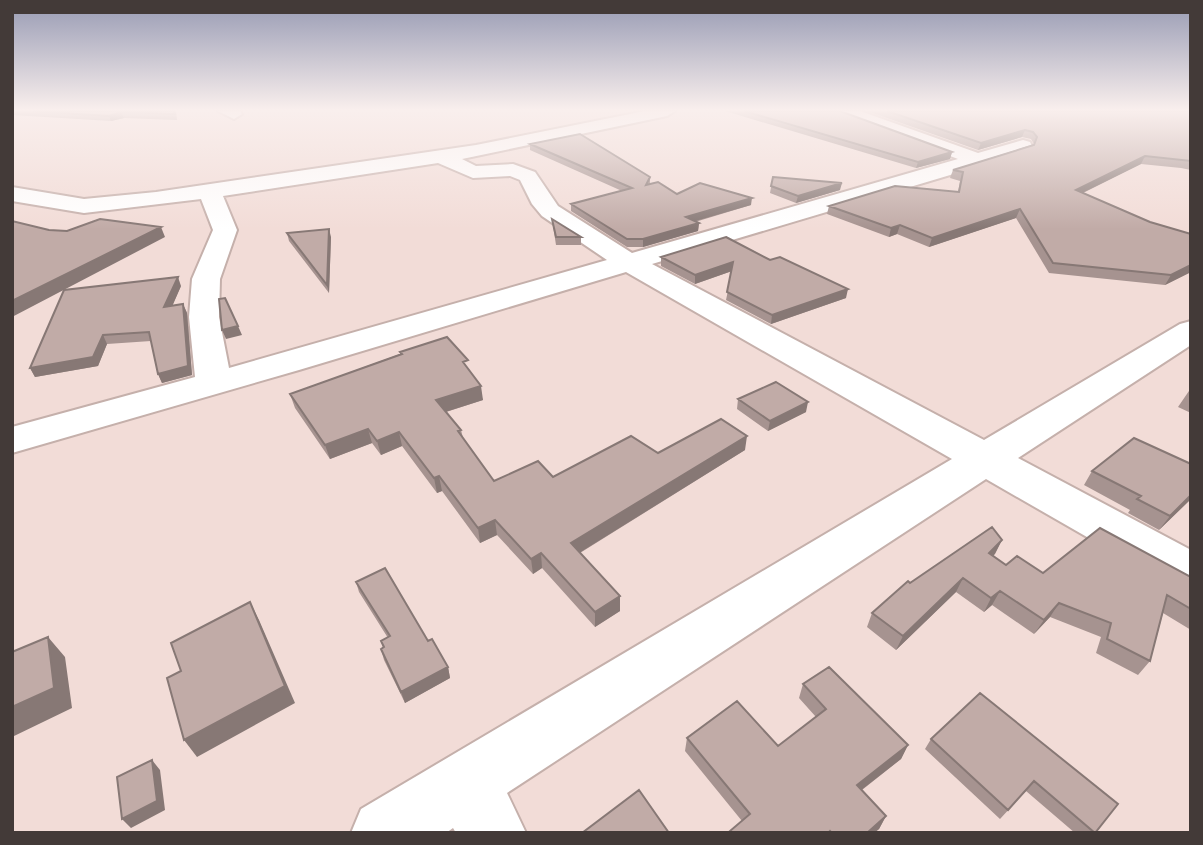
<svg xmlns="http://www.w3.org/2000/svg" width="1203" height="845" viewBox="0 0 1203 845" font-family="Mulish,sans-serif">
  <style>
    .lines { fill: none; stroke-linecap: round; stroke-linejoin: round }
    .minor-casing { stroke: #c5b0ab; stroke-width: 4 }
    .minor { fill: #fff; fill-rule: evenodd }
    .wall { fill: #a69390 }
    .shaded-wall { fill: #877875 }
    .building { fill: #c1aba7; stroke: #877875; stroke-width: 2 }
  </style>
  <rect width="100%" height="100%" fill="#f2dcd7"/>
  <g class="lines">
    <g class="minor-casing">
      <path id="minor" d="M218 111H240L242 114 234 119Z
        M645 111H675L667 116 462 159 476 166 513 164 535 172 558 206 632 253 958 159 840 114 838 111H860L978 153 1023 140 1030 142 1032 146 1030 150 987 164 652 264 984 440 1180 324 1191 321V345L1018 458 1191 550V592L1174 587 986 479 507 793 526 833H456L453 828 446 833H351L361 809 952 459 626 272 299 370 12 453V427L195 377 189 317 192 279 213 230 201 199 84 213 12 201V187L84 199 156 192 476 145ZM438 163 473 178 510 176 520 180 532 204 542 216 607 260 229 368 219 317 220 279 237 230 223 196Z"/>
    </g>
    <use href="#minor" class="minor"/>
  </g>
  <path class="wall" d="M12 111H176L177 120 124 118 111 121 12 115Z
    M725 111H840L952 152 950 159 916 168Z
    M867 111H1191V170L1181 168 1141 164 1083 193 1191 272 1165 285 1049 273 1016 218 929 247 897 234 889 237 827 214 829 206 958 192 960 181 950 178 953 170 1034 144 1031 139 1022 137 978 150Z
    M530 144 650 177V184L677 194 751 205 695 222 699 223 698 231 643 247H627L571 211V204L622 191 530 150Z
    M773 177 840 190 796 203 770 193Z
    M552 219 581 237V245H556Z
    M287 233 331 237 329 293 289 241Z
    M726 237 846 298 771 324 726 300 732 271 695 284 661 266V257Z
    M181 286 172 306 183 304 187 313 192 375 162 383 158 374 151 341 107 344 98 366 35 377 30 368Z
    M400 352 469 369 483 400 446 412 461 430 463 438 494 481 553 477 658 453 745 450 580 553 620 611 595 627 542 568 533 574 497 535 480 543 442 491 437 493 402 446 381 455 372 443 330 459 295 408 290 394 400 354Z
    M1191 388V413L1178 407Z
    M738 399 806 412 768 431 737 409Z
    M1191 464V499L1159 530 1128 513 1130 510 1084 485 1092 471Z
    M1002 540 993 556 1006 565 1043 573 1191 577V630L1163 613 1150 661 1138 675 1096 653 1101 637 1050 617 1034 634 992 605 984 612 956 592 896 650 867 627 872 613 910 583Z
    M356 582 428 641 448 667 450 678 405 703 384 660 381 649 383 648 381 641 388 638 359 592Z
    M803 684 908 745 901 759 862 790 886 816 879 829 874 833H730V831L742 821 685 751 687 738 778 746 816 717 799 698Z
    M931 739 1118 804 1095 833H1075L1026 791 1000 819 925 749Z"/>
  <path class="shaded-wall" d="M121 112 124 118 111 121 109 116Z
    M1025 130 1022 137 978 150 981 143Z
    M952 152 950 159 916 168 918 162Z
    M1145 156 1141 164 1072 198 1076 190Z
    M842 183 840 190 796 203 798 196Z
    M752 198 751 205 685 224 686 217Z
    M1020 209 1016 218 929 247 932 238Z
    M699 223 698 231 643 247V239Z
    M900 225 897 234 889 237 891 228Z
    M161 227 165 237 12 317V301Z
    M329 229 331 237 329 293 327 285Z
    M733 262 732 271 695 284V275Z
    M1191 265V272L1165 285 1171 275Z
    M178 277 181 286 168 316 164 307Z
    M848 289 846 298 771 324 772 315Z
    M183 304 187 313 192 375 162 383 158 374Z
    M238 326 242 335 226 339 222 330Z
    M103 335 107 344 98 366 35 377 30 368Z
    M481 386 483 400 439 414 436 400Z
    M808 402 806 412 768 431 770 421Z
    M368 429 372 443 330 459 325 445Z
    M399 432 402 446 381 455 377 441Z
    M747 436 745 450 571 558V543Z
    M439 476 442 491 437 493 434 478Z
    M1191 495V499L1159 530 1170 516Z
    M495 520 497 535 480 543 478 528Z
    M1002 540 995 554 982 567 989 553Z
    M541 553 542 568 533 574 531 559Z
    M963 578 956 592 896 650 903 636Z
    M1000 591 992 605 984 612 991 598Z
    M620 596V611L595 627V612Z
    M250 602 259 620 295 703 197 757 184 740Z
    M1059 603 1050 617 1034 634 1044 620Z
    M48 637 65 657 72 708 12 737V707Z
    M448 667 450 678 405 703 401 692Z
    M908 745 901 759 851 798 857 785Z
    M152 760 160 770 165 810 131 828 122 819Z
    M886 816 879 829 874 833H867Z"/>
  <path class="building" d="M33 111H174L175 114 121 112 109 116Z
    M744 111H840L952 152 918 162Z
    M887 111H1191V161L1145 156 1076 190 1150 222 1191 234V265L1171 275 1053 263 1020 209 932 238 900 225 891 228 829 206 895 186 959 192 963 172 953 170 1034 145 1037 137 1033 132 1025 130 981 143Z
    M580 134 650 177 646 185 658 182 677 194 700 183 752 198 686 217 699 223 643 239H627L571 204 632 188 530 144Z
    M773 177 842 183 798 196 771 186Z
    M100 219 161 227 12 301V221L49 230 67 231Z
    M552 219 581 237H556Z
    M329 229 327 285 287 233Z
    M726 237 770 260 780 257 848 289 772 315 727 292 733 262 695 275 661 257Z
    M178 277 164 307 183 304 188 366 158 374 149 332 103 335 93 357 30 368 64 290Z
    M225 298 238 326 222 330 219 299Z
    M447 337 468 360 463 362 481 386 436 400 461 430 458 431 494 481 538 461 553 477 631 436 658 453 721 419 747 436 571 543 620 596 595 612 541 553 531 559 495 520 478 528 439 476 434 478 399 432 377 441 368 429 325 445 290 394 402 354 400 352Z
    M776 382 808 402 770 421 738 399Z
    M1134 438 1191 464V495L1170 516 1137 499 1141 496 1092 471Z
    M992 527 1002 540 989 553 1006 565 1017 556 1043 573 1100 528 1191 577V609L1167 595 1150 661 1107 639 1111 623 1059 603 1044 620 1000 591 991 598 963 578 903 636 872 613 908 581 910 583Z
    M385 568 428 641 432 639 448 667 401 692 381 649 384 647 381 641 390 636 356 582Z
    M250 602 285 686 184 740 167 678 181 671 171 643Z
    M48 637 54 688 12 707V652Z
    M829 667 908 745 857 785 886 816 867 833H832L830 831 828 833H732L730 831 750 814 687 738 737 701 778 746 826 709 803 684Z
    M980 693 1118 804 1095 833 1034 781 1008 810 931 739Z
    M152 760 157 801 122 819 117 777Z
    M639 790 669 833H582Z"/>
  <linearGradient id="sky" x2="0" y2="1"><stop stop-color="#979ab3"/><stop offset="0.48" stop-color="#f9efed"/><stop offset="1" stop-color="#f9efed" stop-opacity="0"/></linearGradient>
  <rect width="1203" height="229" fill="url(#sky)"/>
  <rect width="1203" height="845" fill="none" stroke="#433a38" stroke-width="28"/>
</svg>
